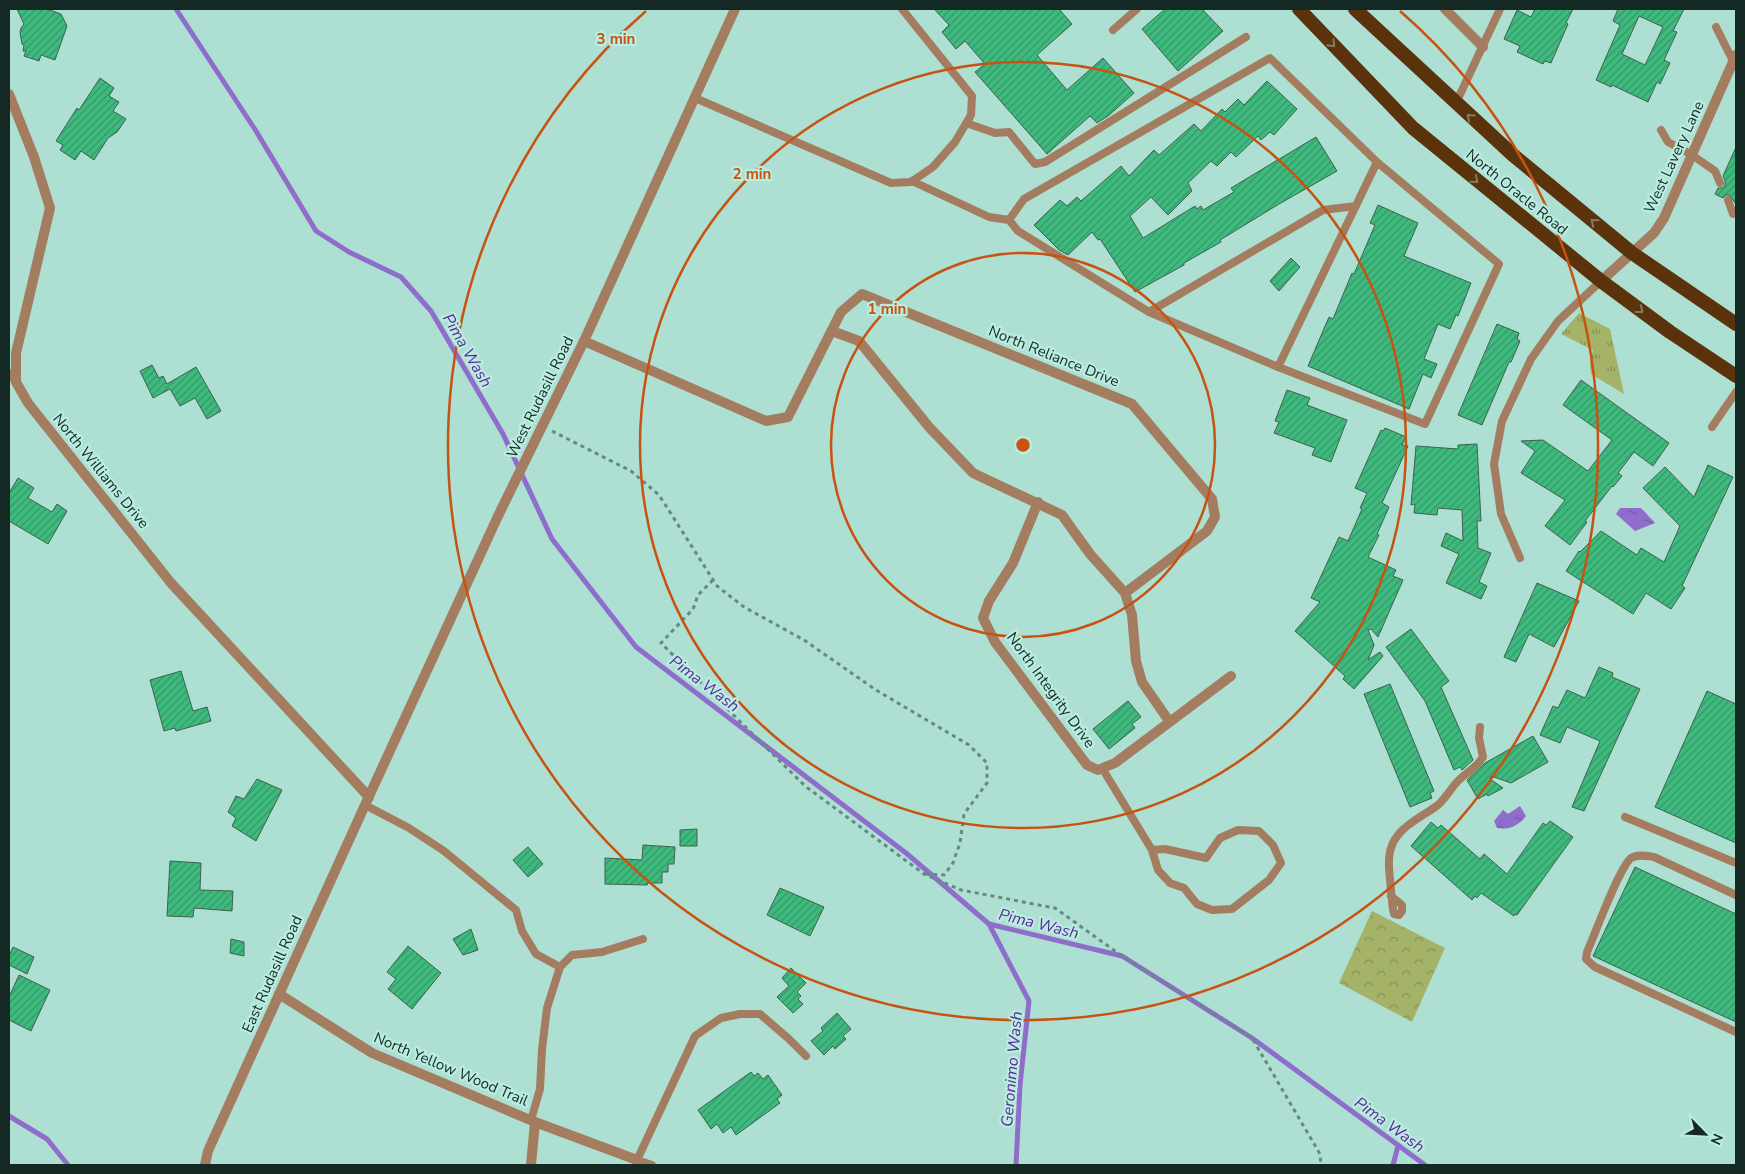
<svg xmlns="http://www.w3.org/2000/svg" width="1745" height="1174" viewBox="0 0 1745 1174" font-family="'Nunito Sans',sans-serif">
  <style>
    .grass { fill: url(#grass-tufts) }
    .park { fill: url(#park-crowns) }
    .water { fill: url(#water-ripples) }
    .lines { fill: none; stroke-linecap: round; stroke-linejoin: round }
    .stream { stroke: #8f6ecb; stroke-width: 5 }
    .building { fill: url(#building-hatch); stroke: #3d624d; fill-rule: evenodd }
    .path { stroke: #668a82; stroke-width: 3; stroke-dasharray: 4 4; stroke-linecap: butt }
    .service { stroke: #a47d61; stroke-width: 8 }
    .minor { stroke: #a47d61; stroke-width: 10 }
    .tertiary { stroke: #a47d61; stroke-width: 10 }
    .trunk { stroke: #5a320b; stroke-width: 14 }
    .oneway { stroke: #807d60 }
    .ring { fill: none; stroke: #c85210; stroke-width: 2.5 }
    .labels { text-anchor: middle; stroke-width: 4.5; stroke-linejoin: round; paint-order: stroke }
    .street-label { font-size: 15px; fill: #142824; stroke: #baede0 }
    .water-label { font-size: 16px; font-style: italic; fill: #5a2a99; stroke: #baede0 }
    .centre { fill: #c85210; stroke: #baede0; stroke-width: 2.5 }
    .ring-label { font-size: 15px; text-anchor: middle; font-weight: bold; fill: #c85210; stroke: #baede0; stroke-width: 4.5; stroke-linejoin: round; paint-order: stroke }
  </style>
  <defs>
    <pattern id="grass-tufts" width="24" height="20" patternUnits="userSpaceOnUse" patternTransform="scale(1.25)"><rect width="24" height="20" fill="#a4b368"/><path d="M3 7l-1-3M5 7V3M7 7l1-3M15 17l-1-3M17 17v-4M19 17l1-3" fill="none" stroke="#849255"/></pattern>
    <pattern id="park-crowns" width="20" height="18" patternUnits="userSpaceOnUse" patternTransform="scale(1.25)"><rect width="20" height="18" fill="#a4b368"/><path d="M2 6a3 3 0 1 1 6 0M12 15a3 3 0 1 1 6 0" fill="none" stroke="#849255"/></pattern>
    <pattern id="water-ripples" width="26" height="14" patternUnits="userSpaceOnUse" patternTransform="scale(1.25)"><rect width="26" height="14" fill="#8f6ecb"/><path d="M2 4q2-2 4 0t4 0M15 11q2-2 4 0t4 0" fill="none" stroke="#745aa5"/></pattern>
    <pattern id="building-hatch" width="6" height="6" patternUnits="userSpaceOnUse" patternTransform="scale(1.25)"><rect width="6" height="6" fill="#3fba7e"/><path d="M-1 1l2-2M0 6l6-6M5 7l2-2" fill="none" stroke="#349767"/></pattern>
  </defs>
  <rect width="100%" height="100%" fill="#addfd3"/>
  <path class="grass" d="M1579 313 1610 329 1624 394 1591 374 1590 364 1593 350 1561 334Z"/>
  <path class="park" d="M1372 911 1445 948 1412 1022 1339 983Z"/>
  <path class="water" d="M1620 508H1641L1655 523 1635 531 1616 514Z
    M1520 806 1526 816C1518 826 1510 830 1497 828L1494 821 1503 810 1508 814Z"/>
  <g class="lines">
    <path class="stream" d="M176 9 256 131 316 231 349 252 401 277 431 311 503 434 552 539 636 647 906 853 989 924 1122 956 1252 1038 1425 1165
      M989 924 1029 1001 1020 1085 1016 1165
      M9 1116 47 1139 68 1165
      M1393 1165 1398 1146"/>
  </g>
  <path class="building" d="M17 9H47L61 14 67 26 55 60 41 55 39 61 24 56 26 51H23L24 45 22 44 20 32 21 28 24 24Z
    M934 9H1059L1072 24 1037 55 1067 90 1103 58 1134 93 1108 116 1097 123 1090 116 1047 154 975 72 985 64 965 41 956 49 942 32 949 25Z
    M1165 9H1202L1223 31 1178 71 1142 29Z
    M1535 9H1573L1566 23 1568 24 1551 63 1545 61 1543 64 1517 52 1520 46 1504 39 1517 10 1531 17Z
    M1618 9H1684L1673 31 1677 32 1664 60 1670 63 1660 84 1657 82 1648 102 1612 85 1611 87 1596 80 1620 25 1613 21ZM1639 16 1663 27 1645 65 1622 54Z
    M100 78 114 88 109 96 119 102 113 111 126 119 117 132 108 138 94 160 81 151 75 160 60 150 63 145 56 141 77 108 79 110Z
    M1267 81 1297 109 1274 135 1270 132 1261 140 1258 136 1236 157 1231 152 1217 166 1211 161 1188 183 1192 191 1168 215 1151 197 1130 216 1143 238 1195 206 1197 209 1201 206 1203 210 1234 192 1231 188 1316 137 1337 171 1279 204 1220 240 1221 242 1184 263V265L1135 292 1100 239 1098 240 1092 232 1068 255 1059 250 1034 225 1060 200 1067 206 1077 197 1081 201 1121 166 1129 176 1154 150 1159 155 1194 124 1201 131 1222 109 1225 112 1238 99 1244 105Z
    M1736 147V204L1729 195H1726L1723 198 1715 194 1718 188H1722L1725 186V181L1723 176Z
    M1378 205 1418 223 1404 256 1471 283 1458 316 1456 315 1450 329 1438 324 1424 359 1437 364 1431 378 1423 374 1409 409 1308 366 1329 317 1333 319 1352 273 1354 274 1375 225 1370 223Z
    M1291 258 1300 267 1279 291 1270 281Z
    M1497 324 1519 333 1517 339 1520 341 1511 362H1509L1482 425 1458 415Z
    M152 365 159 378 163 376 167 384 196 367 221 411 207 419 195 398 180 406 170 389 153 398 140 371Z
    M1581 380 1669 443 1653 466 1634 452 1618 473 1622 476 1613 487 1612 486 1585 521 1587 522 1570 545 1545 526 1565 500 1521 473 1535 451 1521 441 1543 440 1588 471 1612 440 1563 405Z
    M1287 390 1310 398 1307 405 1347 420 1331 462 1312 455 1315 448 1274 433 1279 422 1275 421Z
    M1385 428 1406 437 1402 445 1408 446 1382 503 1389 507 1377 534 1379 535 1368 557 1396 570 1393 576 1403 580 1378 637 1371 629 1368 630 1374 645 1368 660 1380 652 1383 656 1354 689 1343 679 1345 676 1295 631 1320 602 1311 598 1339 537 1348 541 1362 509 1360 508 1367 493 1355 488 1381 430 1383 431Z
    M1477 444 1481 521H1477L1478 548 1491 553 1479 582 1487 586 1481 599 1446 583 1459 554 1441 546 1446 533 1463 541 1462 510 1438 508 1437 515 1414 513 1415 504 1411 505 1416 446 1458 449V445Z
    M1708 465 1733 477 1682 586 1685 588 1671 609 1646 593 1633 614 1566 571 1579 551 1580 552 1601 531 1637 555 1641 548 1664 562 1680 526 1643 488 1665 467 1694 497Z
    M18 478 34 488 28 498 52 512 57 504 67 511 48 544 9 521V493Z
    M1537 583 1579 601 1554 647 1529 634 1516 662 1504 657Z
    M1411 629 1449 681 1441 687 1473 760 1462 770 1460 767 1454 770 1425 701 1386 647Z
    M1599 667 1613 673 1612 677 1640 689 1584 811 1572 807 1600 741 1567 727 1560 743 1540 735 1553 706 1558 708 1567 690 1585 698Z
    M181 671 193 711 207 707 211 721 176 731 175 728 164 731 150 680Z
    M1390 684 1434 791 1430 793 1432 798 1410 807 1364 694Z
    M1707 691 1736 704V843L1655 807Z
    M1128 701 1141 717 1132 724 1135 728 1109 749 1093 729Z
    M1533 736 1548 762 1511 783 1491 776 1490 779 1503 788 1488 796 1487 794 1478 799 1467 780 1485 763Z
    M257 779 282 790 256 841 232 826 236 818 228 812 236 796 244 799Z
    M1550 821 1573 837 1517 915 1515 914 1514 916 1481 893 1477 898 1475 896 1472 900 1411 846 1431 822 1438 828 1441 825 1480 859 1484 854 1507 874 1543 823 1546 825Z
    M697 829V846H680V830Z
    M643 845 675 847 674 864H668V872H662V883H648L647 885 605 884V858L642 860Z
    M528 847 543 864 528 877 513 860Z
    M170 861 201 863 200 890 233 891 232 911 194 908 193 917 167 916Z
    M1635 867 1736 914V1022L1593 956Z
    M780 888 824 907 810 936 767 915Z
    M471 929 478 950 463 955 453 939Z
    M231 939 244 942V956L230 953Z
    M408 946 441 973 412 1009 388 989 396 979 387 972Z
    M13 947 34 957 27 974 9 965V956Z
    M791 968 806 983 797 992 801 996 798 999 803 1004 793 1013 777 997 789 986 782 978Z
    M19 975 50 990 31 1031 9 1020V997Z
    M837 1013 851 1029 843 1036 846 1039 835 1049 833 1046 824 1055 811 1041 823 1031 821 1028Z
    M751 1072 754 1076 758 1073 763 1079 768 1075 782 1095 777 1099 780 1103 736 1135 731 1127 723 1133 717 1124 711 1129 698 1110Z"/>
  <g class="lines">
    <path class="path" d="M552 431 631 471 659 495 717 586 744 607 804 640 876 690 969 745 987 763V783L964 814 960 843 953 863 944 875 926 874
      M713 580 698 595 693 609 661 643 805 786 924 874 961 890 1055 908 1122 956 1252 1038 1320 1154 1321 1165"/>
    <path class="service" d="M1716 27 1733 61
      M1113 30 1137 9
      M1270 58 1377 162 1499 264 1425 424 1278 367 1149 312 1018 231 1009 220 1024 199Z
      M695 98 891 183 911 182 933 167 955 142 971 115 972 96 902 9
      M1456 103 1500 9
      M966 123 995 133 1009 132 1035 164 1045 162 1246 37
      M1661 130 1668 142 1692 155 1715 171 1720 183
      M912 181 989 217 1009 220
      M1728 200 1733 214
      M1149 312 1323 210 1356 206
      M1278 367 1377 162
      M9 373 16 382
      M1712 427 1736 392
      M1520 558 1501 514 1494 464 1502 421 1531 359 1558 321 1601 281
      M1102 768 1152 850 1158 870 1170 883 1184 888 1197 904 1212 910 1232 909 1269 880 1281 863 1273 845 1259 831 1238 830 1220 838 1206 858 1165 849 1152 850
      M365 805 409 828 444 851 516 910 522 931 536 954 560 967
      M1625 817 1736 863
      M1736 895 1654 857C1647 856 1638 854 1631 858 1619 868 1595 934 1587 952L1586 959 1595 967 1736 1032
      M1391 896 1402 905V911L1399 915 1394 914C1392 907 1392 899 1391 891 1390 872 1384 852 1398 835 1408 822 1425 815 1438 805 1446 798 1451 788 1458 781 1466 773 1477 767 1483 757L1479 738 1480 727
      M531 1120 540 1089 542 1049 547 1008 560 967 572 955 602 952 643 939
      M652 1165 637 1160 695 1036 721 1018 740 1014H760L789 1039 806 1056"/>
    <path class="minor" d="M1445 9 1483 47
      M9 94 34 157 50 208 16 353V382L28 403 171 583 369 797
      M1601 281 1654 233 1664 218 1736 55
      M832 331 859 341 929 427 973 473 1062 515 1090 554 1125 593 1132 615 1136 661 1142 682 1169 721
      M584 341 766 421 788 417 841 312 862 294 1132 404 1212 499 1215 517 1207 531 1125 593
      M1038 502 1013 563 989 601 983 618 995 642 1087 765 1098 770 1115 763 1231 676
      M279 994 372 1053 535 1122 637 1160
      M531 1165 535 1122"/>
    <path class="tertiary" d="M205 1165 208 1151 365 805 498 516 584 341 735 9"/>
    <path class="trunk" d="M1299 9 1413 128 1601 281 1670 332 1736 376
      M1355 9 1513 155 1632 253 1736 324"/>
  </g>
  <defs><path id="oneway-chevron" d="M-2-3.5L2.5 0L-2 3.5" fill="none" stroke-width="1.6" stroke-linecap="round" stroke-linejoin="round" transform="scale(1.25)"/></defs>
  <g class="oneway">
    <use href="#oneway-chevron" transform="translate(1332 44) rotate(46)"/>
    <use href="#oneway-chevron" transform="translate(1470 117) rotate(-138)"/>
    <use href="#oneway-chevron" transform="translate(1475 180) rotate(40)"/>
    <use href="#oneway-chevron" transform="translate(1594 222) rotate(-141)"/>
    <use href="#oneway-chevron" transform="translate(1640 310) rotate(37)"/>
  </g>
  <g class="ring">
    <circle cx="1023" cy="445" r="192"/>
    <circle cx="1023" cy="445" r="383"/>
    <path d="M1400 11A575 575 0 1 1 646 11"/>
  </g>
  <g class="labels">
    <g class="street-label">
      <text transform="translate(1674 157) rotate(-65)" y="5">West Lavery Lane</text>
      <text transform="translate(1517 192) rotate(39)" y="5">North Oracle Road</text>
      <text transform="translate(1054 356) rotate(22)" y="5">North Reliance Drive</text>
      <text transform="translate(540 397) rotate(-64)" y="5">West Rudasill Road</text>
      <text transform="translate(101 471) rotate(51)" y="5">North Williams Drive</text>
      <text transform="translate(1051 690) rotate(54)" y="5">North Integrity Drive</text>
      <text transform="translate(272 974) rotate(-66)" y="5">East Rudasill Road</text>
      <text transform="translate(451 1069) rotate(23)" y="5">North Yellow Wood Trail</text>
    </g>
    <g class="water-label">
      <text transform="translate(468 350) rotate(60)" y="6">Pima Wash</text>
      <text transform="translate(705 683) rotate(37)" y="6">Pima Wash</text>
      <text transform="translate(1039 923) rotate(14)" y="6">Pima Wash</text>
      <text transform="translate(1011 1069) rotate(-85)" y="6">Geronimo Wash</text>
      <text transform="translate(1390 1124) rotate(36)" y="6">Pima Wash</text>
    </g>
  </g>
  <circle cx="1023" cy="445" r="8" class="centre"/>
  <g class="ring-label">
    <text x="616" y="44">3 min</text>
    <text x="752" y="179">2 min</text>
    <text x="887" y="314">1 min</text>
  </g>
  <rect width="1745" height="1174" fill="none" stroke="#142824" stroke-width="20"/>
  <g transform="translate(1705 1134) rotate(114)" stroke="#baede0" stroke-width="4" paint-order="stroke">
  <path d="M0-4L9 19L0 12L-9 19Z" fill="#142824"/>
  <text y="-8" font-size="14" font-weight="bold" text-anchor="middle" fill="#142824">N</text>
  </g>
</svg>
